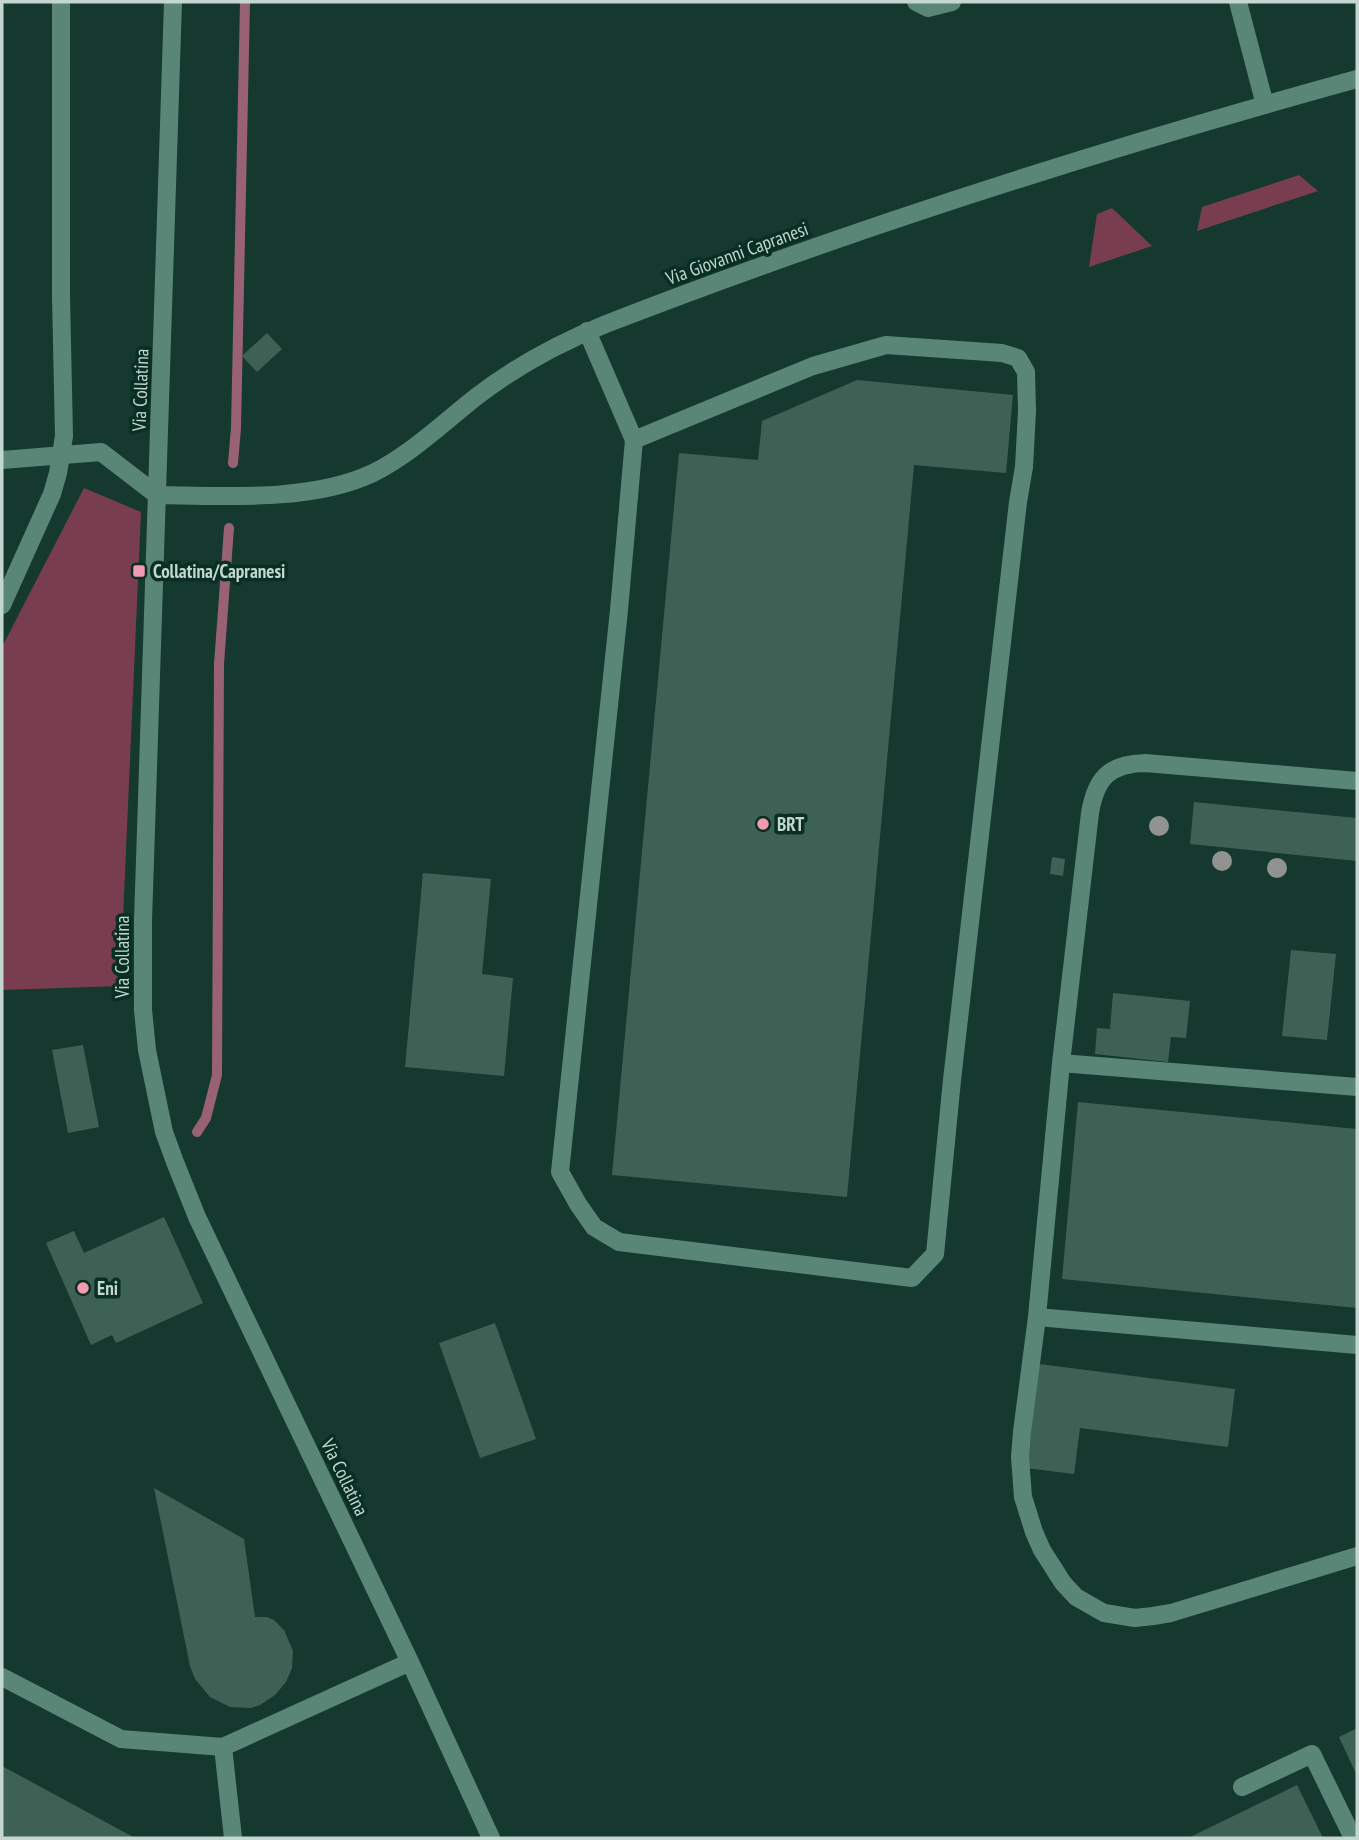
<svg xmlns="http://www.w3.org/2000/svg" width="1359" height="1840" viewBox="0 0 1359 1840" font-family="'PT Sans Narrow',sans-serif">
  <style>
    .green { fill: #783e4f }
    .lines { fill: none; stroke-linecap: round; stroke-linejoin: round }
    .stream { stroke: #986274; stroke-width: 10 }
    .building { fill: #3d6255 }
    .minor { stroke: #598676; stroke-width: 18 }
    .tree { fill: #919391 }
    .poi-dot { fill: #f19ab1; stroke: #092f24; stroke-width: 2.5 }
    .labels { text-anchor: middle; stroke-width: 7; stroke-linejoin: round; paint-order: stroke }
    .street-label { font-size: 19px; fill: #c3d6cf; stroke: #092f24 }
    .poi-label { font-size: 19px; font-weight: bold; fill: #c3d6cf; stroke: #092f24; text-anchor: start }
  </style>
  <rect width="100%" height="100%" fill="#15392e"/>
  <path class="green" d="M1299 175 1318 191 1197 231 1202 207Z
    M1112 208 1152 246 1089 267 1097 214Z
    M84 488 141 512 120 986 2 990V647Z"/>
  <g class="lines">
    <path class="stream" d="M233 463 236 428 245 2
      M197 1132 206 1118 217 1075 219 664 229 528"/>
  </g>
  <path class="building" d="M267 333 282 349 257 372 242 356Z
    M857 380 1013 395 1006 473 914 465 847 1197 612 1175 679 453 758 460 762 421Z
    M1194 802 1357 818V861L1190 844Z
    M1052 857 1065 859 1063 876 1050 874Z
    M423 873 491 879 482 974 513 978 504 1076 405 1067Z
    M1291 950 1336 954 1327 1040 1282 1036Z
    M1113 993 1190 1001 1186 1038 1171 1037 1168 1062 1095 1054 1097 1028 1110 1029Z
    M83 1045 99 1127 68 1133 52 1050Z
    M1078 1102 1357 1129V1308L1062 1279Z
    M164 1217 203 1303 116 1343 112 1335 91 1345 46 1243 74 1231 84 1253Z
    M495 1323 536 1439 480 1458 439 1343Z
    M1039 1364 1235 1389 1228 1447 1080 1428 1074 1474 1026 1468Z
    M154 1488 244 1539 255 1617H267L274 1620 284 1630 293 1651 292 1668 286 1682 275 1695 260 1705 251 1708 230 1707 210 1697 195 1679 190 1666Z
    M1357 1728V1776L1339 1737Z
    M2 1766 135 1838H2Z
    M1297 1785 1323 1838H1188Z"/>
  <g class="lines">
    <path class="minor" d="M173 2 143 921V1010L147 1050 164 1132 175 1162 197 1217 410 1662 491 1838
      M916 2 928 8 952 2
      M1238 2 1265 105
      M587 331 634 440 619 610 560 1172 578 1204 594 1227 619 1242 912 1278 935 1254 952 1080 1018 502 1024 467 1027 411 1026 372 1018 358 1002 353 886 345 813 366 634 440
      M2 460 101 452 157 495
      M157 495C224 496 312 502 373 473 411 454 443 423 476 397 516 366 559 343 606 324 851 229 1103 149 1357 79
      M2 605 52 494 58 473 64 436 61 296V2
      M1357 781 1145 763C1109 764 1096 778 1090 813L1061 1063 1357 1087
      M1037 1317 1061 1063
      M1357 1345 1037 1317 1022 1432 1020 1457 1023 1497 1034 1532 1042 1550 1063 1583 1076 1597 1104 1613 1135 1618 1153 1616 1171 1613 1357 1556
      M2 1677 121 1739 223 1747 410 1662
      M223 1747 233 1838
      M1242 1787 1312 1754 1353 1838"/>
  </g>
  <g class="tree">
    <circle cx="1159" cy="826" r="10"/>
    <circle cx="1222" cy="861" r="10"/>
    <circle cx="1277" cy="868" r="10"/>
  </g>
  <g class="poi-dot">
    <rect x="132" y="564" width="14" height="14" rx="3.5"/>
    <circle cx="763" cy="824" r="7"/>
    <circle cx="83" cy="1288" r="7"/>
  </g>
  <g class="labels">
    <g class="street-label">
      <text transform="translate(737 253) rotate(-20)" y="7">Via Giovanni Capranesi</text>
      <text transform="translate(140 390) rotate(-88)" y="7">Via Collatina</text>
      <text transform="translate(122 957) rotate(-90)" y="7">Via Collatina</text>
      <text transform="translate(345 1477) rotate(64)" y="7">Via Collatina</text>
    </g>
    <g class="poi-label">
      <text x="153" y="578">Collatina/Capranesi</text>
      <text x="777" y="831">BRT</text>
      <text x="97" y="1295">Eni</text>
    </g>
  </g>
  <rect width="1359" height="1840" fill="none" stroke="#c3d6cf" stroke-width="7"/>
</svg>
